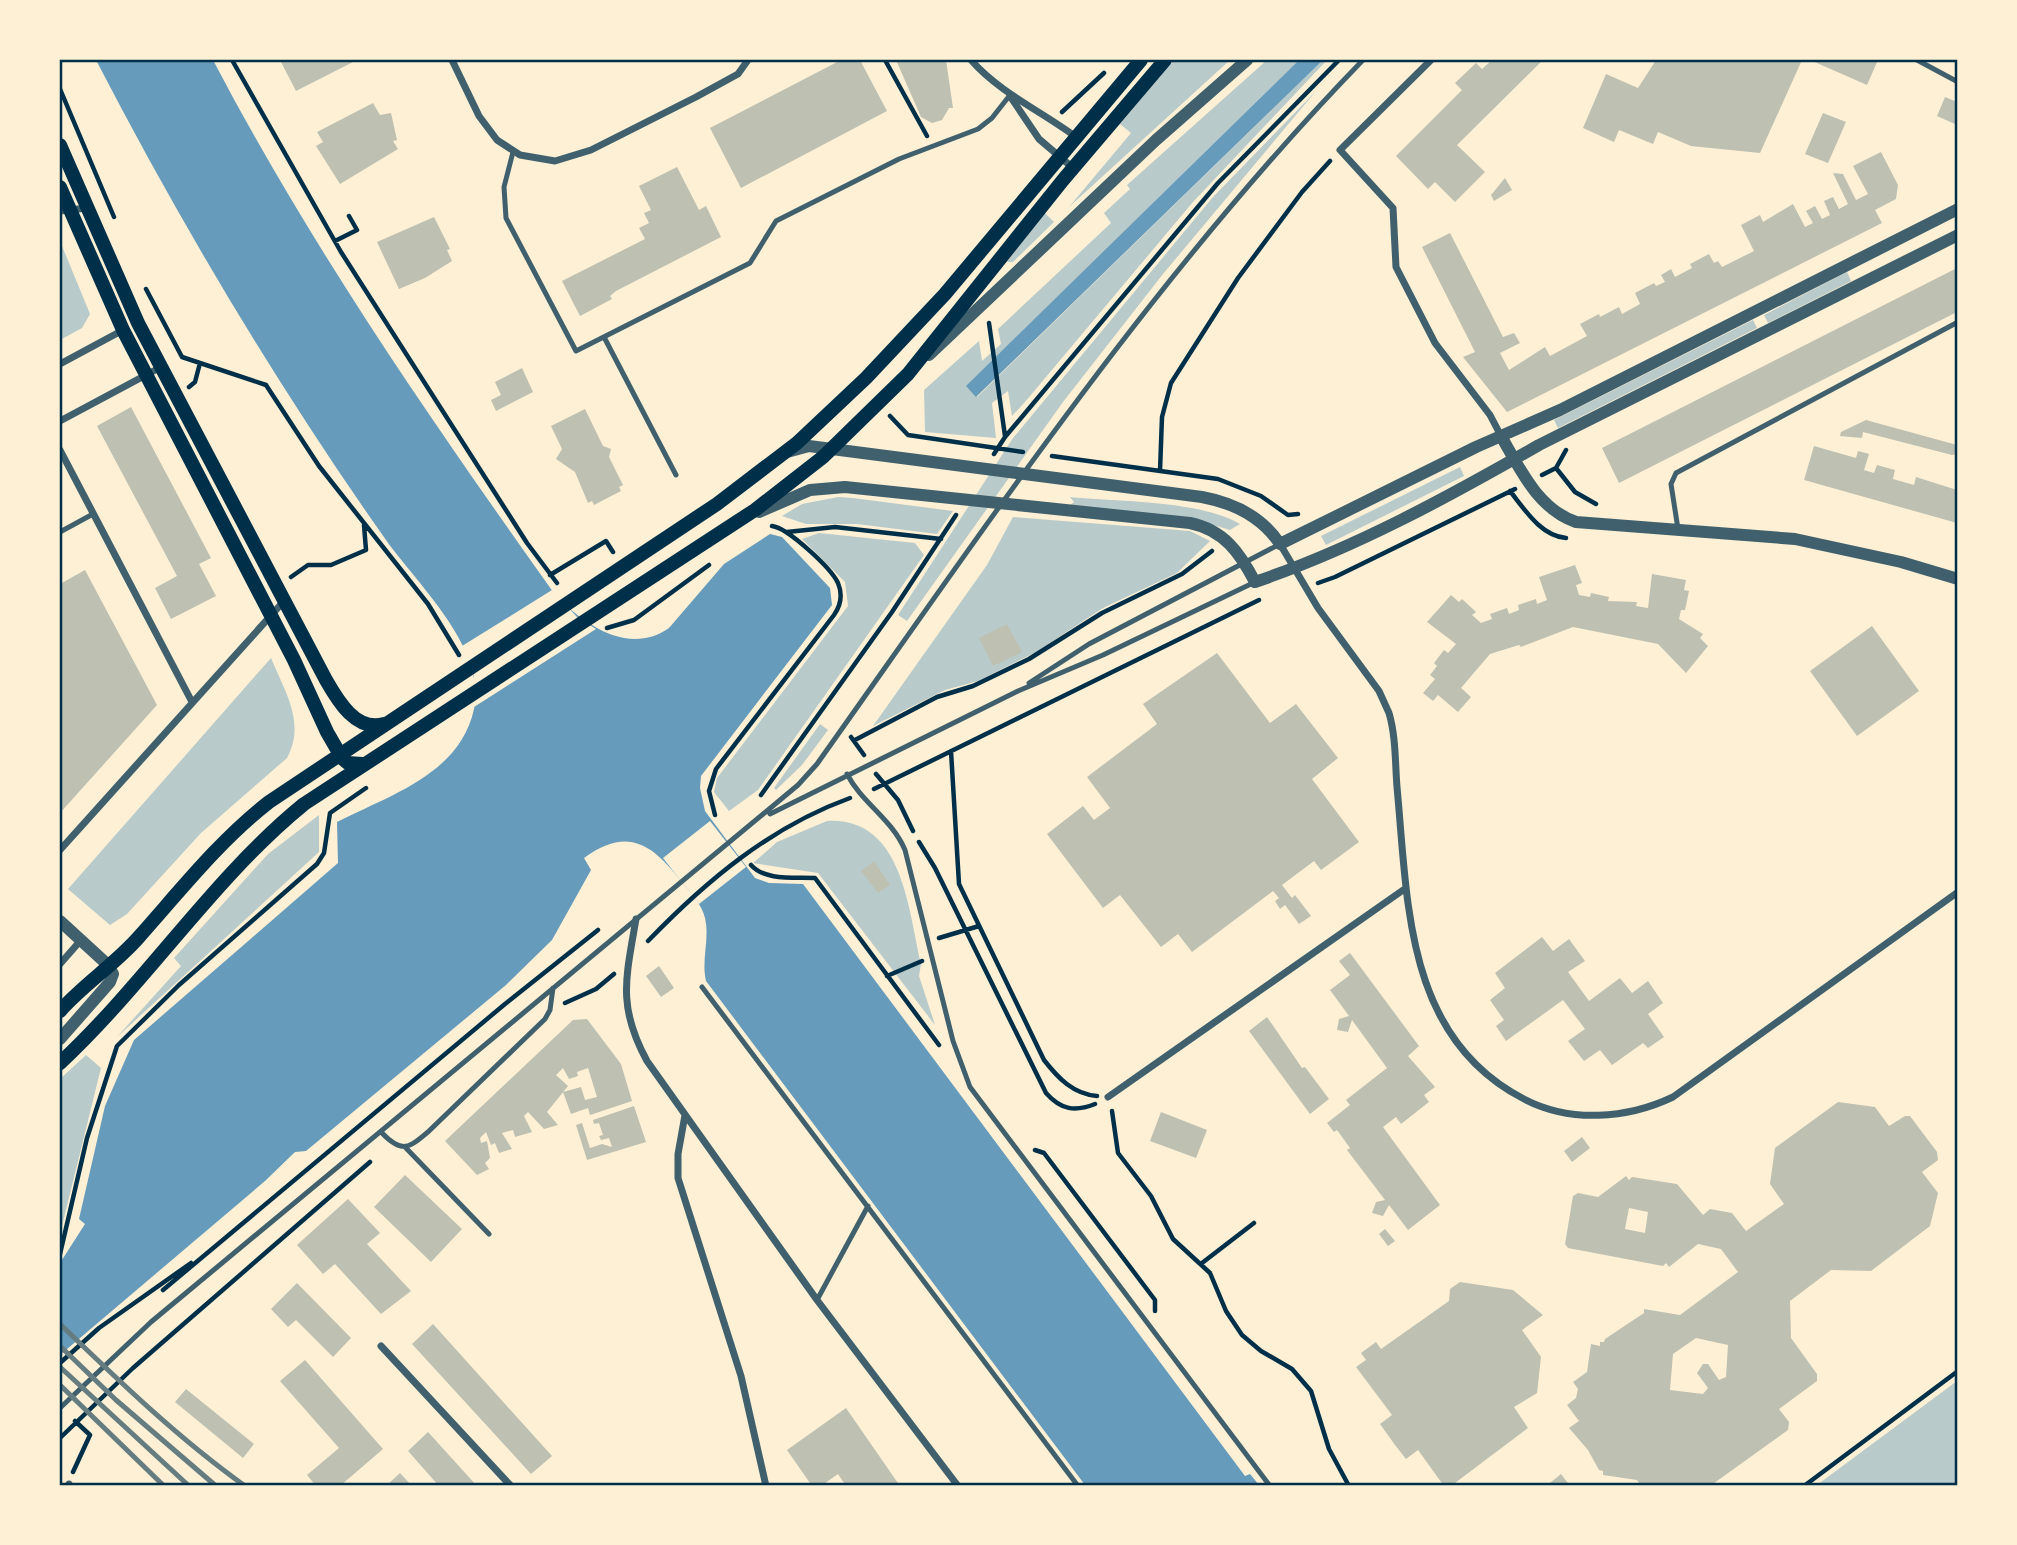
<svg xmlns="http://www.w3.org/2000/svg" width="2017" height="1545" viewBox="0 0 2017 1545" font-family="'Alegreya Sans',sans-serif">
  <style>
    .green { fill: #b9caca }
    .water { fill: #669bbc }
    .pier { fill: #fdf0d5 }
    .building { fill: #bec0b2; fill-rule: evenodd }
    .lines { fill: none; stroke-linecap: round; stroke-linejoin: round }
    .path { stroke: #003049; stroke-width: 4.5 }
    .service { stroke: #3f606c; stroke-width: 5 }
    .minor { stroke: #3f606c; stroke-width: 7 }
    .tertiary { stroke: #3f606c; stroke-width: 12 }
    .secondary { stroke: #003049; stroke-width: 14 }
    .rail { stroke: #657d81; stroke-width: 5 }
    .neatline { fill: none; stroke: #003049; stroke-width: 2.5 }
  </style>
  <rect width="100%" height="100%" fill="#fdf0d5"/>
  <path class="green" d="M1174 60H1230L1069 207 1131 133 1120 124Z
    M1267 60H1299L967 386 977 397 1323 60H1327L1193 202 1025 402 1012 416 1008 391 992 403 996 438 925 432 924 390 979 341 982 361 1001 344 998 329 1111 223 1104 213 1130 189 1127 185Z
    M1316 91 1163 274 1063 402 907 621 898 615 1013 438 1213 197Z
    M1044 212 1054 222 1013 262H1007Z
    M60 241 90 314 82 328 60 340Z
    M1847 272 1851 281 1768 323 1764 315Z
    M1753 320 1757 328 1558 428 1554 420Z
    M1460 467 1464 476 1326 545 1321 536Z
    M838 497 853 498 953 511 937 534 857 524H806L782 516 802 504Z
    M1070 497C1118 502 1199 500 1240 524L1230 530 1190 518 1069 506 1074 502Z
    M1013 517 1190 531 1210 541 1177 573 1103 608 1036 652 978 681 945 690 873 726 987 565Z
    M819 533 915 543 924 555 758 790 729 811 714 792 717 778 848 606 845 582 802 539Z
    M271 658C285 692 306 723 287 758L201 833 127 914 110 925 68 889Z
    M820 724 828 730 802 765 776 790 774 788Z
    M319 815V852L117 1037 181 966 174 958 268 854Z
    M827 821C903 817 908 909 921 964L919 976 935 1025 818 873 753 863 777 842Z
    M86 1055 101 1068 60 1234V1079Z
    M1957 1381V1485H1817Z"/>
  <path class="water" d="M96 60H213C312 249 433 423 556 596 585 625 629 656 669 628L724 564 770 534 782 537 830 588 832 605 701 776 700 788 705 811 755 878 769 883 803 884 1245 1476 1250 1474 1259 1485H1085L706 981C701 960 710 939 705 918 702 904 690 893 682 882 652 844 628 826 584 858L591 870 552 940 506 985 306 1151 295 1152 265 1181 60 1355V1263L85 1224 79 1219 105 1106 134 1040 338 863 337 822C390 795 460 774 474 709 487 648 418 585 386 540 278 387 182 226 96 60Z
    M1299 60H1323L976 397 966 386Z"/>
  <path class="pier" d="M552 590 577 617 596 629 474 707V676L462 646Z
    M710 821 746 867 699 904 663 858Z"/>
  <path class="building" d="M280 60H357L296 91Z
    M841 60H860L887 111 741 188 710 128Z
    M896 60H946L953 108H949L942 120 932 123 921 117Z
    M1492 60H1543L1457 145 1485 172 1455 202 1435 182 1428 189 1396 156 1462 90 1455 83 1476 63 1482 69Z
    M1656 60H1802L1760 153 1691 146 1658 132 1653 144 1619 130 1614 142 1583 128 1606 74 1638 88Z
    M1810 60H1878L1867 85Z
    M1945 97 1957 102V125L1937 116Z
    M373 103 380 115 391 113 397 140 393 141 398 149 340 184 316 146 323 142 317 132Z
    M1823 113 1846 122 1828 163 1805 154Z
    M1881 152 1898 185 1896 199 1875 210 1882 223 1507 412 1463 357 1475 352 1422 247 1450 233 1503 337 1514 333 1520 343 1500 353 1509 370 1545 347 1550 356 1587 336 1580 324 1599 314 1600 317 1619 307 1622 314 1640 304 1635 293 1654 283 1656 286 1665 282 1661 275 1671 269 1675 277 1692 268 1690 264 1709 254 1714 263 1718 261 1722 267 1754 251 1741 225 1760 215 1763 222 1793 204 1805 227 1813 223 1806 211 1815 206 1822 219 1830 215 1824 201 1833 197 1839 209 1848 204 1833 173 1843 174 1856 200 1868 194 1853 166Z
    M677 167 699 210 706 206 721 237 616 291 610 296 612 299 580 316 562 281 645 239 639 228 649 223 644 213 651 210 639 186Z
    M1505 178 1512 190 1494 201 1491 195Z
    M434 217 450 249 447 250 452 261 425 278 399 289 377 242Z
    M1957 268V312L1619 483 1602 448Z
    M522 368 533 392 496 411 491 400 501 395 495 382Z
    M131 407 211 558 199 564 216 596 171 619 155 588 177 576 97 426Z
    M585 409 603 446 611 449 609 457 623 485 619 487 621 491 594 505 592 501 588 503 575 472 556 459 562 449 551 426Z
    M1866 420 1957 445V454L1952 455 1863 432 1862 438 1840 436 1841 432Z
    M1814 446 1856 458 1858 451 1869 454 1864 470 1874 473 1877 465 1895 470 1893 479 1914 485 1916 477 1957 490V523L1804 480Z
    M1575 565 1582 583 1576 585 1579 595 1590 597 1591 593 1609 597 1608 601 1637 602 1636 606 1648 608 1652 574 1686 580 1684 590 1689 591 1685 610H1681L1679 619 1703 634 1700 638 1708 646 1686 673 1658 644 1573 627 1521 647 1519 645 1490 654 1461 688 1471 697 1458 712 1438 695 1433 701 1423 693 1435 679 1430 675 1437 666 1434 663 1444 650 1448 653 1456 644 1427 622 1451 595 1459 602 1462 599 1476 612 1472 615 1481 623 1492 619 1490 614 1507 608 1509 614 1519 610 1518 605 1536 599 1537 604 1547 600 1539 577Z
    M85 570 157 705 60 813V584Z
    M1007 624 1022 652 993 666 979 638Z
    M1872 626 1919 691 1857 736 1810 671Z
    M1217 653 1270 723 1296 704 1338 758 1312 779 1359 842 1321 870 1314 861 1282 885 1292 898 1295 895 1311 916 1299 924 1285 905 1280 909 1275 901 1279 898 1273 891 1192 952 1178 934 1161 947 1120 895 1103 908 1047 834 1083 806 1094 820 1110 808 1087 777 1157 724 1143 704Z
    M874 861 890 885 878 893 861 871Z
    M1542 937 1553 951 1569 939 1585 961 1568 972 1589 1001 1620 978 1632 993 1648 981 1663 1003 1648 1014 1664 1037 1648 1048 1643 1043 1612 1065 1600 1050 1584 1061 1568 1041 1585 1029 1563 1000 1506 1041 1496 1026 1504 1020 1490 1000 1505 988 1495 973Z
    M1350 953 1419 1046 1408 1056 1435 1087 1424 1095 1429 1102 1401 1124 1396 1117 1383 1127 1440 1205 1408 1230 1389 1205 1383 1216 1372 1213 1376 1202 1385 1200 1347 1150 1350 1148 1337 1130 1334 1132 1327 1123 1350 1105 1346 1100 1387 1068 1352 1020 1348 1032 1337 1030 1339 1019 1349 1016 1330 990 1350 975 1339 961Z
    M659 966 674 988 661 997 646 976Z
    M1267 1017 1302 1068 1305 1067 1329 1099 1310 1114 1249 1031Z
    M587 1019 621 1064 632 1101 590 1115 588 1108 571 1114 563 1092 581 1087 585 1100 597 1097 588 1068 577 1072 578 1076 569 1079 563 1068 556 1075 568 1086 547 1112 558 1125 544 1129 528 1112 524 1116 532 1132 515 1137 513 1130 502 1133 512 1149 499 1153 495 1143 491 1145 486 1132 480 1138 481 1143 487 1141 490 1158 485 1163 489 1169 477 1175 445 1141 573 1020Z
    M1838 1102 1875 1107 1889 1126 1905 1116H1910L1937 1152 1938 1160 1922 1172 1938 1193 1930 1226 1871 1271 1831 1270 1790 1301 1791 1338 1817 1374V1381L1779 1409 1789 1422 1788 1430 1710 1486H1641L1637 1480 1603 1475V1471L1599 1470 1588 1450 1569 1428 1579 1421 1567 1405 1576 1398 1578 1389 1573 1382 1587 1372 1591 1344 1600 1346V1342H1604L1605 1339 1644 1313V1309L1680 1315 1738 1272 1721 1249 1698 1244 1669 1267 1666 1263 1663 1266 1568 1248 1565 1244 1573 1196 1578 1193 1598 1197 1626 1176 1629 1180 1632 1177 1677 1184 1703 1215 1710 1209 1732 1213 1746 1231 1784 1204 1770 1184 1775 1148ZM1629 1208 1648 1212 1645 1233 1625 1229ZM1696 1338 1728 1345 1726 1377 1719 1380 1708 1364H1703L1697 1373 1708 1388 1703 1394 1670 1390 1673 1354Z
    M634 1106 646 1142 587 1160 576 1125 582 1123 590 1148 602 1144 612 1147 609 1138 601 1140 599 1136 603 1135 599 1123 594 1124 593 1120Z
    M1161 1112 1207 1130 1196 1158 1150 1141Z
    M1582 1137 1590 1148 1572 1162 1564 1151Z
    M405 1175 462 1229 431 1262 374 1207Z
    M348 1199 380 1233 367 1244 411 1291 381 1314 335 1264 323 1274 297 1245Z
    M1385 1229 1395 1241 1388 1246 1379 1234Z
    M1460 1282 1513 1290 1543 1315 1522 1330 1541 1357 1537 1393 1514 1407 1528 1428 1451 1486H1444L1418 1450 1406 1459 1395 1445 1380 1424 1392 1415 1356 1367 1366 1360 1361 1353 1376 1342 1381 1349 1449 1301 1450 1289Z
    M297 1283 351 1338 333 1357 296 1320 288 1327 271 1309Z
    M433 1324 552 1456 531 1474 412 1344Z
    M305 1360 383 1449 340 1486H316L307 1475 339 1448 280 1381Z
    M186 1389 254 1444 243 1458 175 1402Z
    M846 1408 900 1486H846L838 1474 821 1486H812L787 1450Z
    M428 1432 477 1486H439L408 1451Z
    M400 1473 412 1486H386Z
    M1561 1474 1570 1486H1546Z"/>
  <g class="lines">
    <path class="path" d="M232 60 341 252 527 543 557 583
      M885 60 927 136
      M60 89 114 217
      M1062 112 1104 73
      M335 241 357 230 349 216
      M146 289 182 357 266 385 319 466 428 604 459 655
      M989 323 1005 436
      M189 387 195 382 200 363
      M890 416 908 435 1023 452
      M994 454 1005 437 1218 183 1339 60
      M1052 456 1218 479 1261 496 1288 515 1298 514
      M1556 468 1575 492 1596 504
      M1160 471 1162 417 1171 383 1238 278 1302 192 1330 161
      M1542 475 1556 468 1566 450
      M1510 491C1525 510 1541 536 1566 538
      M787 532 835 527 941 539
      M550 575 606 541 613 552
      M291 577 308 565H331L366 550 364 525
      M1318 583 1335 577 1515 489
      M607 628 634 620 709 565
      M851 737 864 755
      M855 740 937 697 973 686 1029 659 1102 613 1182 574 1212 551
      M951 751 959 884 1044 1060C1058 1078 1073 1094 1097 1096
      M876 774 898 800 913 831
      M874 789 1259 600
      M761 795 892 612 956 515
      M715 815 709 791 716 769 834 615C841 605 843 595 838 583 831 568 788 528 772 526
      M919 842 935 868 1046 1093C1061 1110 1075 1112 1095 1104
      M751 865C765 881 794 877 815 878L939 1045
      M939 938 979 926
      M648 941C706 881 770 827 850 798
      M887 976 922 961
      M565 1003 596 989 614 974
      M1112 1111 1118 1153 1151 1196 1173 1239 1210 1273 1226 1311 1242 1335 1261 1351 1292 1369 1311 1391 1329 1449 1349 1486
      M1035 1150 1044 1153 1155 1300V1311
      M60 1254 87 1138 117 1046 179 985 317 864 324 853 330 813 366 788
      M1202 1263 1254 1223
      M163 1290 505 1004 598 930
      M60 1363 99 1328 191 1263
      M60 1438 133 1368 370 1162
      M73 1472 90 1435 75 1421
      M1804 1486 1958 1371"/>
    <path class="service" d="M1917 60 1958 82
      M513 152 504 187 506 218 576 351 750 263 776 221 899 159 978 129 992 118 1010 95
      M604 337 676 475
      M1678 529 1671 484 1676 473 1958 322
      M60 532 93 514
      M1029 683 1089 644 1280 544
      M847 774C862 803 892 819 905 850L953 1041 970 1087 1270 1486
      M770 814 1018 691 1103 655 1253 583
      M702 987 1078 1486
      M382 1133C402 1154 409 1148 429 1131L545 1019 550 1010 553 988
      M405 1147 489 1234
      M817 1300 868 1206
      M60 1408 151 1322 798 785 817 764C989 522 1155 274 1363 60"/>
    <path class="minor" d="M452 60 479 116 497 140 520 155 555 161 591 150 696 97 738 74 748 60
      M971 60C1000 93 1041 111 1076 137
      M1431 60 1340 150 1393 208 1396 267 1435 343 1490 415 1501 436
      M1010 96 1039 139 1073 168
      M60 211 87 208
      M60 364 125 329
      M60 421 161 367
      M60 450 192 702
      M1280 544 1318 608 1379 691 1389 713C1396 737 1395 762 1397 787 1408 903 1405 1038 1524 1099 1570 1123 1627 1119 1673 1097L1958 892
      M60 850 284 601
      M636 919C626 978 617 1006 647 1061L817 1300 958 1486
      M60 964 81 940
      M1108 1097 1406 888
      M685 1115 678 1154V1178L741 1376 766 1486
      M381 1346 511 1486
      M69 1484V1486"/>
    <path class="tertiary" d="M929 355 1156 140 1247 60
      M1501 436C1520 469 1538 509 1576 522L1795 539 1901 562 1958 579
      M787 452 809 446 1202 497C1234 503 1262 517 1280 544L1476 447 1560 410 1958 209
      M759 512 810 490 845 487 1190 523C1224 530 1240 553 1255 582 1355 548 1448 497 1539 445L1958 235
      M60 921 108 965 113 974 110 982 60 1039"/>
    <path class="secondary" d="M60 145 138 323 326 680C338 701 356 732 384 724
      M60 187 123 330 294 660 327 732 342 758 348 763 362 764
      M60 1011C84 984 114 965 138 938 180 891 219 841 269 802L717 504 797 443 866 378 945 294 1141 60
      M60 1063C146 983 213 878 304 804L755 510 823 457 908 374 1063 180 1165 60"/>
    <path class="rail" d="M60 1324C119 1381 178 1438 245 1486
      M60 1346 116 1400 216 1486
      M60 1367 189 1486
      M60 1385 164 1486"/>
  </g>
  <rect width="2017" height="1545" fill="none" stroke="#fdf0d5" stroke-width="122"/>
  <rect x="61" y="61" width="1895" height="1423" class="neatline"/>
</svg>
